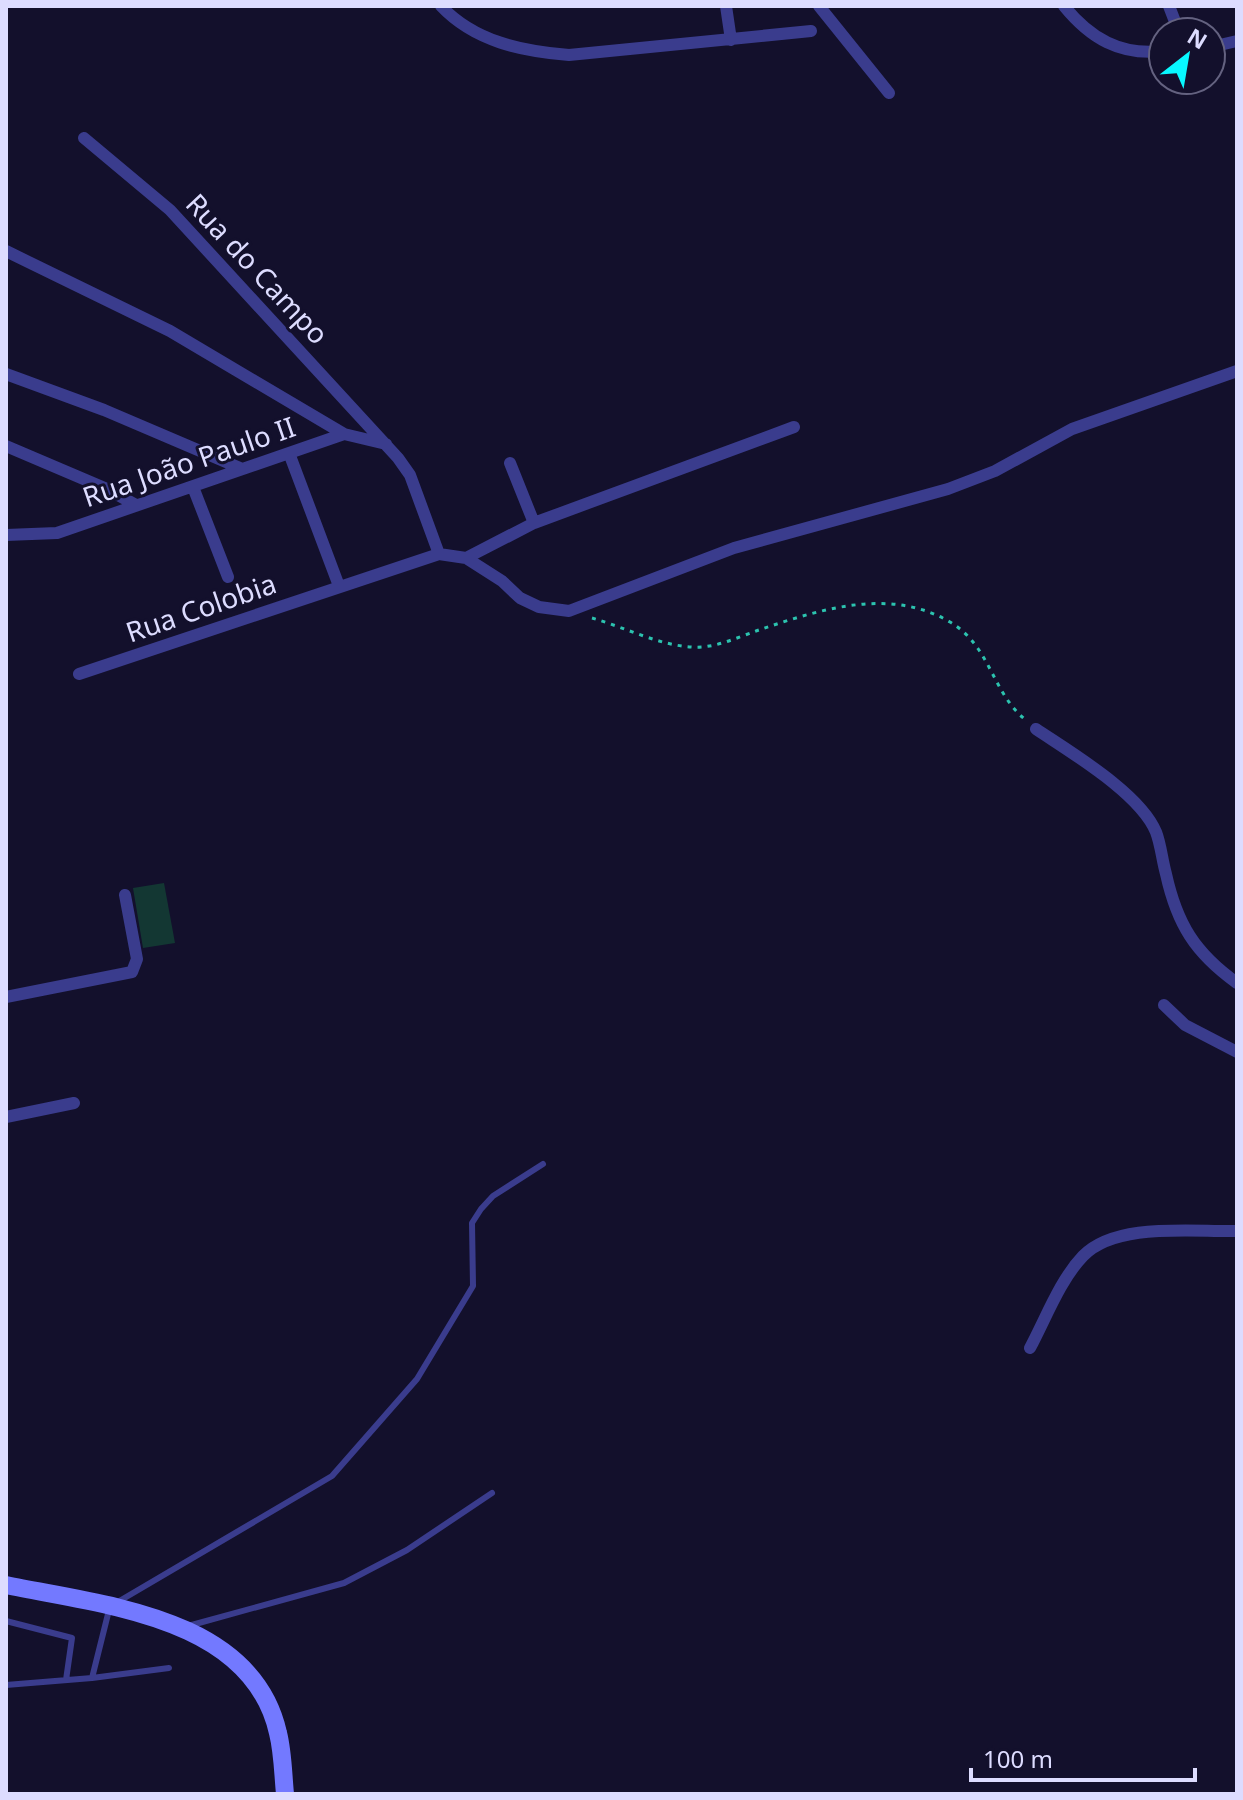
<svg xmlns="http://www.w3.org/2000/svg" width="1243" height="1800" viewBox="0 0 1243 1800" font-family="'Noto Sans',sans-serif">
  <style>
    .green { fill: #133733 }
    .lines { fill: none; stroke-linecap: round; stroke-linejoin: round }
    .path { stroke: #2cc3af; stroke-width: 3; stroke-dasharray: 4 6; stroke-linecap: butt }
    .service { stroke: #3a3c8d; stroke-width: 6 }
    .minor { stroke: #3a3c8d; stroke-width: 12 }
    .secondary { stroke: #7379ff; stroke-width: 18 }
    .labels { text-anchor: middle; stroke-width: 6; stroke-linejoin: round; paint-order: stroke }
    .street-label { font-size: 28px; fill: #dddcff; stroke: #13102c }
  </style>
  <rect width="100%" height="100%" fill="#13102c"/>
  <path class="green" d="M164 883 175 943 143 948 133 888Z"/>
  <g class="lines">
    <path class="path" d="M592 618C624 627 658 645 691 647 713 649 736 638 756 631 818 610 889 586 950 622 992 647 991 693 1027 721"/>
    <path class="service" d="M116 1603 332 1476 417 1379 473 1286 472 1223 481 1209 493 1196 543 1164
      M6 1621 72 1638 66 1680
      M188 1626 344 1583 407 1550 492 1493
      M92 1678 169 1668
      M6 1685 92 1678 109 1610"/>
    <path class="minor" d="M441 6C475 42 522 51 569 55L811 31
      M726 6 731 40
      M819 6 889 93
      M1064 6C1090 38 1120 56 1163 51
      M1169 6 1179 32
      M1211 47 1237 41
      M84 138 170 210 398 458 410 475 439 554
      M6 251 170 331 344 434
      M6 374 104 410 240 468
      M6 446 107 489 136 505
      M289 453 339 586
      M510 463 534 523
      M193 487 228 577
      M6 535 57 533 344 434 386 444
      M466 558 502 581 520 598 539 607 569 611 734 548 948 489 995 471 1072 429 1237 371
      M79 674 439 554 466 558 534 523 794 427
      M1036 729C1070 752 1140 793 1156 832 1161 845 1162 860 1166 874 1177 924 1195 953 1237 983
      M6 997 132 972 137 959 125 895
      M1164 1005 1185 1025 1237 1052
      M6 1117 74 1103
      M1030 1348C1046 1318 1060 1280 1083 1256 1116 1222 1191 1232 1237 1231"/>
    <path class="secondary" d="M6 1585C101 1605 252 1616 278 1733 283 1753 283 1774 285 1794"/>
  </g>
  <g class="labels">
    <g class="street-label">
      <text transform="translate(257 269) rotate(47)" y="10">Rua do Campo</text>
      <text transform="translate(189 462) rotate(-19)" y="10">Rua João Paulo II</text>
      <text transform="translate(201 608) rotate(-19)" y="10">Rua Colobia</text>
    </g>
  </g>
  <rect width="1243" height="1800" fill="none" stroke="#dddcff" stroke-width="16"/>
  <g transform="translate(1187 56) rotate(31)"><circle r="38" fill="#13102c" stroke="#646280" stroke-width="2"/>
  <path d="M0-6L14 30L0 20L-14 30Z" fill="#08f8ff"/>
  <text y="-12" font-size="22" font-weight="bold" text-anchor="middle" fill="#dddcff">N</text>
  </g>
  <path d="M971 1768v12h224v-12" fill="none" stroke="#dddcff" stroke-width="4"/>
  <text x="983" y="1768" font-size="24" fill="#dddcff" stroke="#13102c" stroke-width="6" paint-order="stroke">100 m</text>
</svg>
